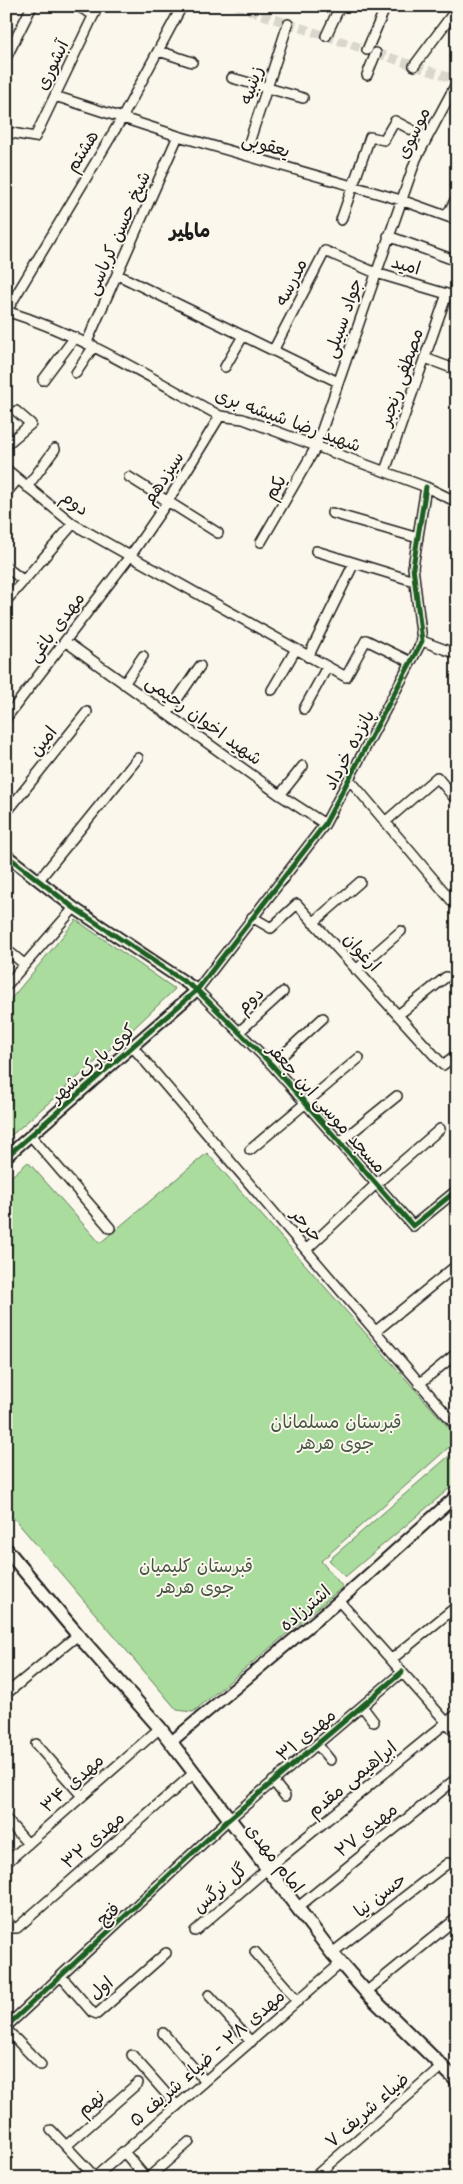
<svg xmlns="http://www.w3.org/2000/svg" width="463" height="2184" viewBox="0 0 463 2184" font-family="'Playpen Sans','Playpen Sans Arabic',sans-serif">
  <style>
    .green { fill: #a9dc9d; stroke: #627c5c }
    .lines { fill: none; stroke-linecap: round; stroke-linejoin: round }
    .minor-tunnel { stroke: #dad6cd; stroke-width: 9; stroke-dasharray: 9 4.5; stroke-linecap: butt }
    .minor-casing { stroke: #1c1c1c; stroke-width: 12 }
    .tertiary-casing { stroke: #1c1c1c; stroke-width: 14 }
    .secondary-casing { stroke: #1c1c1c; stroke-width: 16 }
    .minor { stroke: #fbf7ec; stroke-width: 9 }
    .tertiary { stroke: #fbf7ec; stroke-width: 10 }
    .secondary { stroke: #fbf7ec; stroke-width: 12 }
    .cycleway-casing { stroke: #fbf7ec; stroke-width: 8 }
    .cycleway { stroke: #1b5e20; stroke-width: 5 }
    .labels { text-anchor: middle; stroke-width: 4; stroke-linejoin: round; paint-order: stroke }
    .street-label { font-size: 18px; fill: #1c1c1c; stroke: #fbf7ec }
    .park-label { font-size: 18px; fill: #465643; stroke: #fbf7ec }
    .neighbourhood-label { font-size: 19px; font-weight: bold; fill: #1c1c1c; stroke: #fbf7ec }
  </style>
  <rect width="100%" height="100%" fill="#fbf7ec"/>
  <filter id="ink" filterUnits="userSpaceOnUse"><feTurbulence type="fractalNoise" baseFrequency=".02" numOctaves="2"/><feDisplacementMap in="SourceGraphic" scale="10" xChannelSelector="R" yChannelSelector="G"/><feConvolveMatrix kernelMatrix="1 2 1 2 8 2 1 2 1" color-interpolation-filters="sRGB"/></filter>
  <g filter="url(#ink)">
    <path class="green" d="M76 920 175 989 132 1030 6 1140V1005Z
      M207 1153 457 1437V1440L321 1561 343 1587 193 1712 177 1710 6 1509V1181L28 1162 100 1243Z
      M457 1449V1482L345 1577 329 1560Z"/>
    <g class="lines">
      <path class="minor-tunnel" d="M236 6 457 80"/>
      <g class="minor-casing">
        <path id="minor" d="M77 6 94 15
          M326 36 340 6
          M367 50 386 6
          M159 51 192 62
          M6 58 32 6
          M414 66 457 8
          M367 75 376 53
          M232 78 303 98
          M55 96 178 136 401 200 457 220
          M6 132 35 137 98 6
          M245 155 288 24
          M447 215 457 197
          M341 220 370 137 384 140 395 121 427 138
          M388 236 457 261
          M118 275 338 382
          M6 311C83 335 151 378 220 416L243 419 426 487 457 502
          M6 312 122 118 182 6
          M87 342 178 136
          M273 351 325 251 376 273 457 297
          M425 358 457 370
          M225 367 243 336
          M76 373 94 346
          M43 380 75 337
          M6 445 31 424 16 411
          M6 469 73 524 346 677 366 640 411 662
          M385 471 447 294
          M129 477 218 533
          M27 487 55 449
          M426 487 413 567 422 641 325 824 197 990 272 1065 413 1226 457 1190
          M6 493 17 480
          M332 513 418 538
          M261 542 316 447 416 159 457 82
          M316 551 414 581
          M6 567 24 581
          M6 601 73 524
          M65 641 280 795 325 824
          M422 641 457 654
          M308 657 354 563
          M124 684 143 656
          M272 690 296 649
          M304 709 327 667
          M167 714 200 666
          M6 718 131 555 168 501 220 416
          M350 780 457 907
          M280 795 303 766
          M6 813 87 712
          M385 822 437 777 457 801
          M39 880 138 758
          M252 917 271 928 297 904 443 1065 457 1054
          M313 923 360 882
          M6 949 24 964
          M356 970 401 931
          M6 986 74 908
          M398 1015 446 977
          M239 1032 283 992
          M132 1046 457 1427
          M272 1065 323 1018
          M31 1136 110 1228
          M340 1142 397 1096
          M250 1150 359 1058
          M307 1249 376 1184 440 1129
          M376 1331 457 1265
          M419 1384 457 1353
          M339 1601 457 1734
          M392 1659 457 1606
          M6 1694 78 1635
          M362 1706 374 1722
          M36 1744 82 1796
          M317 1744 330 1760
          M273 1781 285 1796
          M6 1819 28 1844
          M6 1863 160 1728
          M297 1908 457 1778
          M6 1920 13 1928H17L194 1773
          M195 1931 267 1869 457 1714
          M255 1952 298 2001
          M332 1953 448 1863
          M61 1976 92 2012 97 2014 166 1953
          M366 1992 457 1918
          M209 1995 251 2042
          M6 2027 228 1820 402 1672
          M6 2029 41 2065
          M163 2033 205 2081
          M132 2055 177 2106
          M51 2130 95 2177
          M66 2146 138 2083
          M124 2152 146 2178
          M94 2178 341 1963
          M148 2178 189 2142
          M313 2178 442 2066"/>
      </g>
      <g class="tertiary-casing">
        <path id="tertiary" d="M6 855 74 908 197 990 6 1157
          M171 1742 339 1601 457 1495"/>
      </g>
      <g class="secondary-casing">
        <path id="secondary" d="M6 1549 78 1635 160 1728 332 1953 366 1992 457 2081"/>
      </g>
      <use href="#minor" class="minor"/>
      <use href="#tertiary" class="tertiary"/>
      <use href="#secondary" class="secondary"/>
      <g class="cycleway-casing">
        <path id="cycleway" d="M6 855 74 908 197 990 272 1065 413 1226 457 1190
          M6 1157 197 990 325 824 422 641 413 567 426 487
          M6 2027 228 1820 402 1672"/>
      </g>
      <use href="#cycleway" class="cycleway"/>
    </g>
  </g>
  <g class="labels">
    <g class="street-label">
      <text transform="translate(52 65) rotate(-64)" y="6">آبشوری</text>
      <text transform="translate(251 85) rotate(-72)" y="6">زینبیه</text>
      <text transform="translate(413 133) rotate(-64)" y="6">موسوی</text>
      <text transform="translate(266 145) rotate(16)" y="6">یعقوبی</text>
      <text transform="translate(82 151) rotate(-58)" y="6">هشتم</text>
      <text transform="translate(118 233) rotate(-66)" y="6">شیخ حسن کرباسی</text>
      <text transform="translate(406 265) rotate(16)" y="6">امید</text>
      <text transform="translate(291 282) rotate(-63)" y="6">مدرسه</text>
      <text transform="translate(343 318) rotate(-71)" y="6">جواد سبیلی</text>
      <text transform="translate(401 377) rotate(-71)" y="6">مصطفی رنجبر</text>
      <text transform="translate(288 420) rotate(20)" y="6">شهید رضا شیشه بری</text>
      <text transform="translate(163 478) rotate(-57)" y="6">سیزدهم</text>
      <text transform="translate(275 487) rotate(-59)" y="6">یکم</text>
      <text transform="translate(75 503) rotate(36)" y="6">دوم</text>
      <text transform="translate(56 627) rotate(-53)" y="6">مهدی باغی</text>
      <text transform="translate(204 720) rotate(36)" y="6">شهید اخوان رحیمی</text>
      <text transform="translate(43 741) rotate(-52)" y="6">امین</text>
      <text transform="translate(349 750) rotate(-62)" y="6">پانزده خرداد</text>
      <text transform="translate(362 952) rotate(48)" y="6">ارغوان</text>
      <text transform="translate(250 1000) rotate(-42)" y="6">دوم</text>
      <text transform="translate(93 1063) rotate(-42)" y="6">کوی پارک شهر</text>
      <text transform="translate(327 1108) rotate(48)" y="6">مسجد موسی ابن جعفر</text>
      <text transform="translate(307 1225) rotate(50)" y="6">حرحر</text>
      <text transform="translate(305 1608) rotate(-40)" y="6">اشترزاده</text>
      <text transform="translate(306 1735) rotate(-40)" y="6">مهدی ۳۱</text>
      <text transform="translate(352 1779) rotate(-39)" y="6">ابراهیمی مقدم</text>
      <text transform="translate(72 1783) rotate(-42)" y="6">مهدی ۳۴</text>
      <text transform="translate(366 1830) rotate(-39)" y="6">مهدی ۲۷</text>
      <text transform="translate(93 1840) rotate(-41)" y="6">مهدی ۳۲</text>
      <text transform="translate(275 1858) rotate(52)" y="6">امام مهدی</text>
      <text transform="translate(220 1888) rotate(-41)" y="6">گل نرگس</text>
      <text transform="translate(380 1895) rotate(-38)" y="6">حسن نیا</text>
      <text transform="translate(108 1914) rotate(-43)" y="6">فتح</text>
      <text transform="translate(101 1988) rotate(-40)" y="6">اول</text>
      <text transform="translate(207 2058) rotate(-41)" y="6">مهدی ۲۸ - ضیاء شریف ۵</text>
      <text transform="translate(91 2103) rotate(-41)" y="6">نهم</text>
      <text transform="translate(367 2110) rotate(-41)" y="6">ضیاء شریف ۷</text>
    </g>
    <g class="park-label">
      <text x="336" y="1428">قبرستان مسلمانان<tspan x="336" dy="21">جوی هرهر</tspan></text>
      <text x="196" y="1572">قبرستان کلیمیان<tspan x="196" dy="21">جوی هرهر</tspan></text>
    </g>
    <g class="neighbourhood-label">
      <text x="190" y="237">مالمیر</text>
    </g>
  </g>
  <rect width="463" height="2184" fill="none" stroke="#fbf7ec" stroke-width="25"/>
  <rect x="12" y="12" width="438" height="2159" fill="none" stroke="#1c1c1c" stroke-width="2" filter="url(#ink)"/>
</svg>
